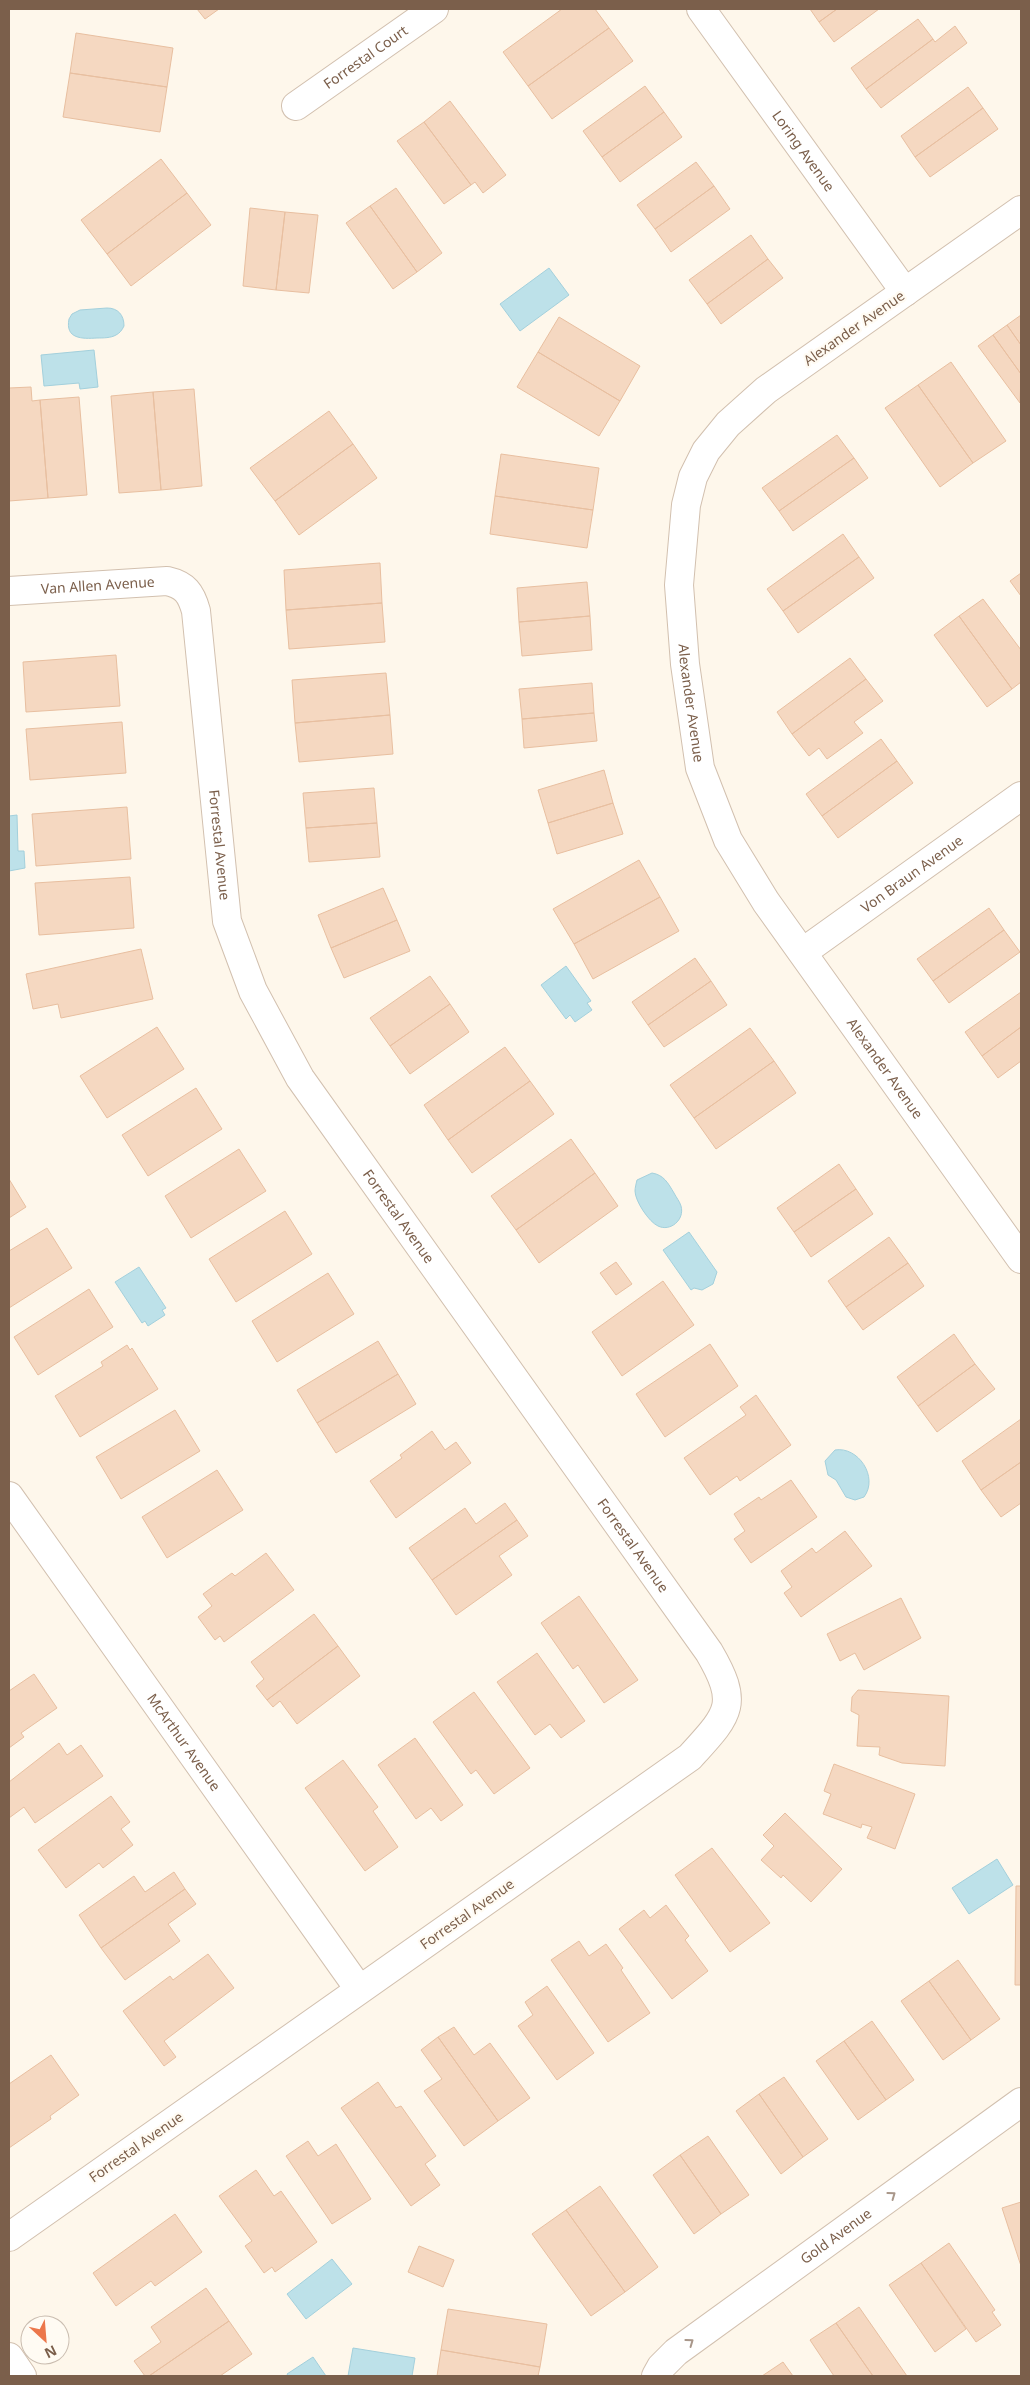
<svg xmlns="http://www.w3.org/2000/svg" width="1030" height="2385" viewBox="0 0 1030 2385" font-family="'Noto Sans',sans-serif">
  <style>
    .water { fill: #bde1e9; stroke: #a3d0dc }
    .building { fill: #f5d8c1; stroke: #e8bfa0 }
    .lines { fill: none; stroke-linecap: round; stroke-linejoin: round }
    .minor-casing { stroke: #d2c0af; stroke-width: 30 }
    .tertiary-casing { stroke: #d2c0af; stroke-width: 30 }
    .minor { stroke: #fff; stroke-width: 28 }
    .tertiary { stroke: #fff; stroke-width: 28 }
    .oneway { stroke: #a9978a }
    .labels { text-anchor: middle; stroke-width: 4.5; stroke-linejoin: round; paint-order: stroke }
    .street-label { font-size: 14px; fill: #7b5f4b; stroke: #fffbf3 }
  </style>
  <rect width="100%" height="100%" fill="#fef7eb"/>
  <path class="water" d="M549 268 569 295 520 331 500 304Z
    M107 308C118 308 124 315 124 326 122 330 120 333 116 335 111 338 103 338 97 338 82 339 65 339 69 319L72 314 80 310Z
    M94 350 98 387 80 389 79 383 44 386 41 355Z
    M17 815 18 851H24L25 868 9 871V816Z
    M566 966 591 1001 587 1003 592 1010 575 1022 570 1015 566 1019 541 985Z
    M652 1173C664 1175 668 1183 674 1193 676 1197 680 1202 681 1206 685 1220 670 1232 658 1226 649 1222 635 1201 635 1191 635 1188 636 1184 637 1180Z
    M689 1232 717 1272 713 1284 702 1290 694 1288 691 1290 663 1250Z
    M139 1267 166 1308 162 1310 165 1315 148 1326 145 1321 142 1323 115 1282Z
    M835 1450C858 1446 879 1477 864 1497L855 1500 846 1497 836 1480 828 1475 825 1461Z
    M997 1859 1013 1885 969 1914 952 1888Z
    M332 2259 352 2284 306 2319 287 2294Z
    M353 2348 415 2358 412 2376H348Z
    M313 2357 326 2376H288L287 2374Z"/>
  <path class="building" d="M197 9H219L205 19Z
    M562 9H595L609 28 528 86 503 52Z
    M810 9H837L819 22Z
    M837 9H879L834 42 819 22Z
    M918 19 933 39 866 89 851 68Z
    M955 26 967 43 881 108 866 89 933 39 935 42Z
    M609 28 633 61 552 119 528 86Z
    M76 33 173 48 167 87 70 73Z
    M70 73 167 87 160 132 63 117Z
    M645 86 664 112 602 157 583 131Z
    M968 87 983 108 915 157 901 136Z
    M450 101 506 175 483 193 475 182 471 185 424 122Z
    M983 108 998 129 930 177 915 157Z
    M664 112 682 137 620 182 602 157Z
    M424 122 471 185 444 204 397 141Z
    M161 159 187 193 107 254 81 220Z
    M696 162 714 186 655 229 637 205Z
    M714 186 730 209 671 252 655 229Z
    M396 188 442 253 417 272 370 206Z
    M187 193 211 225 131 286 107 254Z
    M370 206 417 272 393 289 346 223Z
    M250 208 285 212 276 290 243 286Z
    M285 212 318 215 309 293 276 290Z
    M751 235 768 259 707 304 689 280Z
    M768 259 783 278 721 324 707 304Z
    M1021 315V345L1007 325Z
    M559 317 640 366 620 401 538 352Z
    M1007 325 1021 345V374L993 335Z
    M993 335 1021 374 1020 403 978 346Z
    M538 352 620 401 599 436 517 387Z
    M951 362 1006 441 973 463 918 385Z
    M918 385 973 463 940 487 885 408Z
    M31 387 32 401 40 400 48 498 9 501V388Z
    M194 389 202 486 161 490 153 392Z
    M153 392 161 490 119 493 111 396Z
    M79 397 87 495 48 498 40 400Z
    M329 411 353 444 275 501 250 468Z
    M837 435 854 458 779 511 762 488Z
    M353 444 377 478 299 535 275 501Z
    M501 454 599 468 593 510 495 496Z
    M854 458 868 478 793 531 779 511Z
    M495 496 593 510 587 548 490 534Z
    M843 534 859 557 783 611 767 589Z
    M859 557 874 578 798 633 783 611Z
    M380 563 382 603 286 610 284 570Z
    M1021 573V596L1010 581Z
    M587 582 590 616 519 622 517 588Z
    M983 599 1021 650V682L1012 689 959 616Z
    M382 603 385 642 289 649 286 610Z
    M590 616 592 650 522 656 519 622Z
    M959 616 1012 689 987 707 934 635Z
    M116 655 120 706 26 712 23 662Z
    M850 658 866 679 792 734 777 712Z
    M386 673 390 715 295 723 292 680Z
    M866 679 883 701 854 722 863 733 827 759 819 748 809 756 792 734Z
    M592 683 594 713 522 719 519 689Z
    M594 713 597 741 524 748 522 719Z
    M390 715 393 754 299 762 295 723Z
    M122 722 126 773 30 780 26 729Z
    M881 739 897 761 822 816 806 794Z
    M897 761 913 783 838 838 822 816Z
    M604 770 613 803 548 823 538 790Z
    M374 788 377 823 306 828 303 793Z
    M613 803 623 834 557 854 548 823Z
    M127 807 131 859 36 866 32 814Z
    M377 823 380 857 309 862 306 828Z
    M639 860 660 897 574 944 553 909Z
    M130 877 134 928 39 935 35 883Z
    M383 888 397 920 331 948 318 915Z
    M660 897 679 931 593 979 574 944Z
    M989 908 1004 930 933 981 917 959Z
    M397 920 410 951 344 978 331 948Z
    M1004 930 1020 952 949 1003 933 981Z
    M141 949 153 999 61 1018 58 1004 33 1009 26 974Z
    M695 958 711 981 648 1025 632 1002Z
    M430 976 450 1004 390 1046 370 1018Z
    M711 981 727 1005 664 1047 648 1025Z
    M1021 992V1027L982 1056 965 1032Z
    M450 1004 469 1032 410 1074 390 1046Z
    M157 1027 184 1069 107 1118 80 1076Z
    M1021 1027V1061L998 1078 982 1056Z
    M750 1028 774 1061 694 1118 670 1085Z
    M505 1047 530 1081 448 1140 424 1105Z
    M774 1061 796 1093 716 1149 694 1118Z
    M530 1081 554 1114 472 1173 448 1140Z
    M196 1088 222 1129 148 1176 122 1135Z
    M571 1139 595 1173 516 1230 491 1196Z
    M239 1149 266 1191 191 1238 165 1196Z
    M839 1164 856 1189 794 1232 777 1208Z
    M595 1173 618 1206 539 1263 516 1230Z
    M9 1179 26 1207 9 1218Z
    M856 1189 873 1214 811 1257 794 1232Z
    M285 1211 312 1254 236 1302 209 1259Z
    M47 1228 72 1268 9 1308V1251Z
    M889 1237 908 1263 846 1307 828 1281Z
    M616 1262 632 1284 616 1295 600 1273Z
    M908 1263 924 1286 863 1330 846 1307Z
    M328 1273 354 1314 277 1362 252 1321Z
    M663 1281 694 1325 622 1376 592 1332Z
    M89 1289 113 1327 38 1375 14 1337Z
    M954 1334 975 1364 918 1406 897 1377Z
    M378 1341 398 1374 317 1423 297 1390Z
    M710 1344 738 1386 665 1437 636 1394Z
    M127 1345 130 1350 132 1348 158 1389 80 1437 55 1396 103 1366 101 1362Z
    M975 1364 995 1389 937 1432 918 1406Z
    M398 1374 416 1404 336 1453 317 1423Z
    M756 1395 791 1445 740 1481 737 1476 710 1495 684 1458 746 1415 740 1407Z
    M175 1410 200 1451 121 1499 96 1457Z
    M1021 1419V1462L981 1490 962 1461Z
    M432 1431 445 1450 456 1442 471 1463 396 1518 370 1481 402 1458 400 1455Z
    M1021 1462V1503L1001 1517 981 1490Z
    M217 1470 243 1510 167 1558 142 1517Z
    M791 1480 817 1517 751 1563 734 1539 745 1531 734 1514 759 1497 761 1500Z
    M505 1503 517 1520 432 1580 409 1548 465 1508 476 1524Z
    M517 1520 528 1536 499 1556 512 1575 456 1615 432 1580Z
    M845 1531 872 1566 801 1617 784 1593 792 1587 781 1571 812 1548 816 1553Z
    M266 1553 294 1590 224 1642 220 1636 215 1640 198 1617 212 1606 203 1594 232 1573 235 1576Z
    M579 1596 638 1680 604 1703 578 1665 573 1669 541 1623Z
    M901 1598 921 1638 864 1670 855 1653 840 1661 827 1634Z
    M314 1614 338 1646 267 1700 256 1686 264 1679 251 1662Z
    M338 1646 360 1676 297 1724 280 1701 273 1707 267 1700Z
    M537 1653 585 1721 561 1738 550 1724 535 1735 497 1682Z
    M34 1674 57 1708 21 1733 24 1737 9 1748V1691Z
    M858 1690 949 1696 945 1766 902 1763 879 1755 880 1747 857 1746 859 1715 851 1711 852 1697Z
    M474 1692 530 1768 494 1794 476 1770 471 1774 433 1722Z
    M415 1738 463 1805 441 1821 431 1808 416 1819 378 1765Z
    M59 1743 67 1755 81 1745 103 1776 35 1823 24 1807 9 1818V1782Z
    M343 1760 378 1807 373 1811 398 1847 365 1871 305 1788Z
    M834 1764 915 1794 895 1849 867 1838 872 1827 862 1824 861 1828 823 1814 831 1794 824 1791Z
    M111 1796 130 1822 121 1829 133 1845 103 1868 99 1863 66 1888 38 1850Z
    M785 1813 842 1869 811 1902 783 1875 781 1878 761 1860 774 1846 763 1835Z
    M712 1848 770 1923 730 1952 675 1875Z
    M174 1872 185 1889 101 1948 79 1915 134 1876 145 1892Z
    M1016 1886H1021V1985H1015Z
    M185 1889 196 1904 168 1924 180 1941 125 1980 101 1948Z
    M666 1905 689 1936 685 1940 708 1971 672 1999 619 1929 644 1910 650 1918Z
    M579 1941 589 1956 606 1944 623 1968 621 1970 650 2013 608 2042 551 1960Z
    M208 1954 234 1988 164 2041 176 2057 164 2066 123 2011 170 1976 173 1980Z
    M958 1960 1000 2019 971 2040 929 1981Z
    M929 1981 971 2040 943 2060 901 2001Z
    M547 1986 594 2053 557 2080 518 2026 533 2015 525 2002Z
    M872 2021 914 2080 886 2100 844 2041Z
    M454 2027 474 2055 490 2043 530 2098 498 2121 438 2037Z
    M438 2037 498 2121 464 2146 424 2091 442 2079 421 2050Z
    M844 2041 886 2100 858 2120 816 2061Z
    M51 2055 79 2095 50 2116 51 2119 9 2148V2084Z
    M784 2077 828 2139 803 2157 759 2094Z
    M378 2082 396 2108 401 2106 436 2156 425 2164 440 2185 411 2206 341 2108Z
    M759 2094 803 2157 781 2174 736 2111Z
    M708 2136 749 2195 721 2214 680 2155Z
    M308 2141 318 2156 336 2144 371 2199 332 2224 286 2156Z
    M680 2155 721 2214 694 2234 653 2175Z
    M256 2170 274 2196 281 2191 317 2242 275 2272 272 2267 264 2273 245 2246 252 2241 219 2196Z
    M600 2186 658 2267 625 2292 566 2210Z
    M1021 2202V2266L1002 2208Z
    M566 2210 625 2292 591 2316 532 2234Z
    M175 2214 202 2252 155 2286 151 2281 116 2306 93 2273Z
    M949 2243 995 2310 992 2312 1001 2325 976 2342 921 2263Z
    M419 2246 454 2260 443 2287 408 2272Z
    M921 2263 966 2329 935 2352 889 2285Z
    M206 2288 229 2321 149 2376H145L134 2361 161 2342 151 2327Z
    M859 2307 907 2376H873L836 2323Z
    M448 2309 547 2324 540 2367 441 2350Z
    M229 2321 252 2354 220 2376H149Z
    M836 2323 873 2376H834L810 2340Z
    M441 2350 540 2367 538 2376H437Z
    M783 2362 793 2376H762Z"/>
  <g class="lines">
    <g class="minor-casing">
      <g id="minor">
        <path id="s1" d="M701 9 905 292"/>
        <path id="s2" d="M296 106 434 9"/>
        <path id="s3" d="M1021 210 766 390 728 424 706 451 693 477 686 505 679 585 685 664 700 768 728 840 766 902 1021 1259"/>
        <path id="s4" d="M9 591 167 581C185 585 191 593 196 611L227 921 253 991 300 1078 709 1652C740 1705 729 1714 690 1757L9 2237"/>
        <path id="s5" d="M803 952 1021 796"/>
        <path id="s6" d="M9 1496 359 1989"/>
        <path id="s7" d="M656 2376 661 2367 676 2352 1021 2102"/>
      </g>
    </g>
    <g class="tertiary-casing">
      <path id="tertiary" d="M9 2357 22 2376"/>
    </g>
    <use href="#minor" class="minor"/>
    <use href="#tertiary" class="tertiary"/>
  </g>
  <defs><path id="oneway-chevron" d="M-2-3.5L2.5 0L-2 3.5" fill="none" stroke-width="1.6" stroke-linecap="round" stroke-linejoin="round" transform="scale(1.25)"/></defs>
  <g class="oneway">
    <use href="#oneway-chevron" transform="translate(892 2195) rotate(-36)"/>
    <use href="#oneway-chevron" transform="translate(690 2342) rotate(-36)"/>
  </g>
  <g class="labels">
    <g class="street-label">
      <text dy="5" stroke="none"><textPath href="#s2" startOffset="85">Forrestal Court</textPath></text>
      <text dy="5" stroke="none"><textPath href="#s1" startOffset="175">Loring Avenue</textPath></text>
      <text transform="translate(854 328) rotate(-35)" y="5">Alexander Avenue</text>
      <text dy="5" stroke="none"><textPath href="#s4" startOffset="89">Van Allen Avenue</textPath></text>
      <text dy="5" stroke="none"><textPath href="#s3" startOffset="655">Alexander Avenue</textPath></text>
      <text dy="5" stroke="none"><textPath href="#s4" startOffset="438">Forrestal Avenue</textPath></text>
      <text dy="5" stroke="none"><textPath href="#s5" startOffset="134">Von Braun Avenue</textPath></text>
      <text dy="5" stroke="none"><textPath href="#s3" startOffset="1075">Alexander Avenue</textPath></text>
      <text dy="5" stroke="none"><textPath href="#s4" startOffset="858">Forrestal Avenue</textPath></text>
      <text dy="5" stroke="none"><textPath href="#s4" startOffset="1262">Forrestal Avenue</textPath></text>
      <text dy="5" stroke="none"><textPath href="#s6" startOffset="302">McArthur Avenue</textPath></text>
      <text transform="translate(467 1914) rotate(-35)" y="5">Forrestal Avenue</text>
      <text transform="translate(136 2147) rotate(-35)" y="5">Forrestal Avenue</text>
      <text dy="5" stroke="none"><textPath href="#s7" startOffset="229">Gold Avenue</textPath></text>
    </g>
  </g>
  <rect width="1030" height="2385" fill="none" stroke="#7b5f4b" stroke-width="20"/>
  <g transform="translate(45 2340) rotate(154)"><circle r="24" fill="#fffbf3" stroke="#cabdb0"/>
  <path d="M0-4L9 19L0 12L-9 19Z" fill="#ec774b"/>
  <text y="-8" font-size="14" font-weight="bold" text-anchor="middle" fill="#7b5f4b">N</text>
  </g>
</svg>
